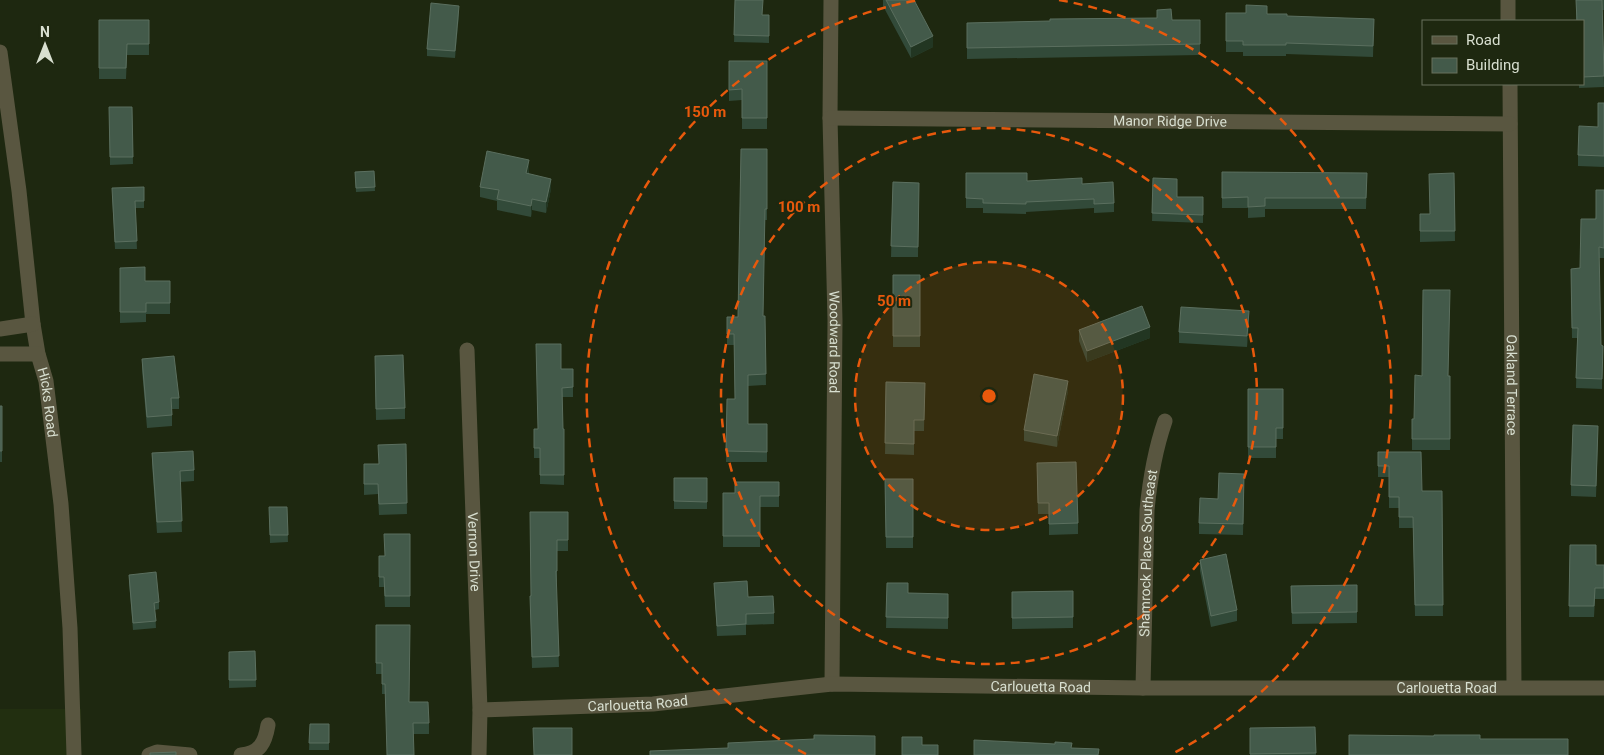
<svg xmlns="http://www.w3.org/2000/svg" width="1604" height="755" viewBox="0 0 1604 755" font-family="Roboto,sans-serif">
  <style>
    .built { fill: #222f10 }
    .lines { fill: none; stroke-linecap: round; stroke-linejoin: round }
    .minor { stroke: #595640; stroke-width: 15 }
    .wall { fill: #324a39 }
    .shaded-wall { fill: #223622 }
    .building { fill: #435a4a; stroke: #5b6f5f }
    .ring { fill: none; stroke: #e8590c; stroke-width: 2.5; stroke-dasharray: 9 6 }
    .labels { text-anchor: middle; stroke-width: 4; stroke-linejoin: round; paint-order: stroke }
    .street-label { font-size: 14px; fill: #d8dfd0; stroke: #1e2810 }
    .centre { fill: #e8590c; stroke: #1e2810; stroke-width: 2.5 }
    .ring-label { font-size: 15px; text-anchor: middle; font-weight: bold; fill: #e8590c; stroke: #1e2810; stroke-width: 4; stroke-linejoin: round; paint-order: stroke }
  </style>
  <rect width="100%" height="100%" fill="#1e2810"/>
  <path class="built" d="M0 709H81V755H0Z"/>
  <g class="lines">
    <g class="minor">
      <path id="s1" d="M831 0 830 118 835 320 832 684"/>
      <path d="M1508 0V21"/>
      <path id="s2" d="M0 52 19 191 33 324 38 354 46 381 61 504 70 628 74 755"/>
      <path id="s3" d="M1510 84 1514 687"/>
      <path id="s4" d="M830 118 1510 124"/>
      <path d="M0 329 33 324"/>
      <path id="s5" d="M467 350 480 710 479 755"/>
      <path d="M0 354H38"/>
      <path id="s6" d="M1143 688 1147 510C1150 479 1155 450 1165 421"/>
      <path id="s7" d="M480 710 653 704 832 684 1143 688H1604"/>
      <path d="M149 755 157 752 190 755"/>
      <path d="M241 755C260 753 265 743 268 725"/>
    </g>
  </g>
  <path class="wall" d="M735 0 762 15H769V43L734 42Z
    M883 0H914L933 47 911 58 883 6Z
    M1576 0H1604V10H1602L1604 87 1579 88V84H1583V21H1576Z
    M1226 13 1267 14 1287 16 1374 19 1373 57 1286 54V56H1243V52H1226Z
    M459 14 455 58 427 56V49Z
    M99 20H149V55H127L126 79H99Z
    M1172 20 1200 44V55L967 59V23Z
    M729 61H767V129H742V100L729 101Z
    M1604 103V167L1578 166V155L1598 127Z
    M109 107H132L133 164 110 165Z
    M767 149V220H765L763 316H765L766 385 748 386V424H767V462H726L727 399H735L734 345H727V317H738Z
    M529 170V174L551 189 546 213 532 210 531 217 497 210V201L480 197V187Z
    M374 171 375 191 356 192 355 172Z
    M1222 172 1367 173 1366 209H1265V217L1248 218V208H1222Z
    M966 173 1027 181 1082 184 1114 203V212L1094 213V208L1026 212V214L983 213V208H966Z
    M1454 173 1455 241 1420 242V214H1430Z
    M1153 178 1177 197H1203V223L1152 221Z
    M893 182 919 183 918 257H891Z
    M1604 190V258H1599L1601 345 1603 346 1602 389 1576 388 1577 338H1572L1571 269 1580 268Z
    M112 196 144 201V208H135L137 249H115Z
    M120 268 145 281H170V314H146V322L120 323Z
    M893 275H920V347H893Z
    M1249 322 1247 347 1179 343V332Z
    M1079 330 1150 338 1087 362 1079 341Z
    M142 359 179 398V409H172V426L147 428 142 370Z
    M375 367 405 408V419L376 420Z
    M561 369H573V397H562L563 429H564V485L540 484V458H534V429H538Z
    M1448 376H1450V450H1412V419H1414Z
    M886 382 925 383 924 431H914V455L885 454Z
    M1248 389H1283V439H1276V458H1248Z
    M1068 391 1057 447 1024 441V430Z
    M0 406H2V462H0Z
    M1598 437 1596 497 1571 496V485Z
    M406 444 407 514 379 515 378 494 364 495V464H378Z
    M1378 452 1422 491H1442L1443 616H1415L1413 528H1399V508H1389V477H1378Z
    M152 453 194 470V481L180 482 182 532 157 533 152 464Z
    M1037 474 1078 523V534L1049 535V514H1038Z
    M674 478H707V509H674Z
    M885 479H913V548H886Z
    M779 482V507H760V547H723V493H735Z
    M1244 485 1243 535 1199 534V523L1218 499Z
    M269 507H287L288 542 270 543Z
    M568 512V551H557V582H556L559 667 532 668 530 596H531Z
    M410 534V607H385L384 587H379V567L385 556Z
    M1570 545 1596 565H1604V599H1595L1594 617H1569Z
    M1200 560 1237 610V621L1211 627 1200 571Z
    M129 575 159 602V609L155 610 156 628 133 630 129 582Z
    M714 583 748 597 774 613V624L746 625V635L717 636Z
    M887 583 908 593 948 594V629L886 628Z
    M1357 585V623L1292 624 1291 586Z
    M1073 591V628L1012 629V592Z
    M376 625 409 702 429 723V734H413L385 694H382V674H376Z
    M255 651 256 687 229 688V652Z
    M310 724H329V750H309Z
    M1315 727 1316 755H1250V728Z"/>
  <path class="shaded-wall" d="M459 6V14L455 58V51Z
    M933 36V47L911 58V47Z
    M529 160V170L526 184V173Z
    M551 179V189L546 213V202Z
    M532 199V210L531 217V206Z
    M1249 311V322L1247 347V336Z
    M1150 327V338L1087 362V351Z
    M1068 381V391L1057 447V436Z"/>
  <path class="building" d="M735 0H763L762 15H769V36L734 35Z
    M886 0H914L933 36 911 47Z
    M1576 0H1602L1604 76 1583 77V21H1577Z
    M431 3 459 6 455 51 427 49Z
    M1246 5 1267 6V14H1287V16L1374 19 1373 46 1286 43V45H1243V41H1226V13H1246Z
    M1171 9 1172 20H1200V44L967 48V23L1050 21V19L1157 18V10Z
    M99 20H149V44H127L126 68H99Z
    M729 61H767V118H742V89L729 90Z
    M1598 103H1604V156L1578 155 1579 126 1598 127Z
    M109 107H132L133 157H110Z
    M741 149H767V209H765L763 316H765L766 374 748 375V424H767V452L726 451 727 399H735L734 334H727V317H738Z
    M487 151 529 160 526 173 551 179 546 202 532 199 531 206 497 199 499 190 480 187Z
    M374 171 375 187 356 188 355 172Z
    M1222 172 1367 173 1366 198H1265V206L1248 207V197L1222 198Z
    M966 173H1027V181L1082 178V184L1113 182 1114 203 1094 204V199L1026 202V204L983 203V199L966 198Z
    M1454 173 1455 231H1420V214H1430L1429 174Z
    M1153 178 1177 179V197H1203V215L1152 213Z
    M893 182 919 183 918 247 891 246Z
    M144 187V201H135L137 241 115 242 112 188Z
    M1596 190H1604V248L1599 247 1601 345 1603 346 1602 379 1576 378 1578 328H1572L1571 269 1580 268 1581 219H1596Z
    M145 267V281H170V303H146V312H120V268Z
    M893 275H920V336H893Z
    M1423 290H1450L1448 376H1450V439H1412V419H1414L1415 375 1422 376Z
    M1142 306 1150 327 1087 351 1079 330Z
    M1181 307 1249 311 1247 336 1179 332Z
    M536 344H561V369H573V387L562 388 563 429H564V475H540V448H534V429H538Z
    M403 355 405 408 376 409 375 356Z
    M174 356 179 398H171L172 415 147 417 142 359Z
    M1034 374 1068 381 1057 436 1024 430Z
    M886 382 925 383 924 420H914V444L885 443Z
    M1248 389H1283V428H1276V447H1248Z
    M0 406H2V451H0Z
    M1573 425 1598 426 1596 486 1571 485Z
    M406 444 407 503 379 504 378 484H364V464H379L378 445Z
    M193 451 194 470 180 471 182 521 157 522 152 453Z
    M1378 452H1421L1422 491H1442L1443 605H1415L1413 517H1399V497H1389V466H1378Z
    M1076 462 1078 523 1049 524V503H1038L1037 463Z
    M1219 473 1244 474 1243 524 1199 523 1200 498 1218 499Z
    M674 478H707V502L674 501Z
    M885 479H913V537H886Z
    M735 482H779V496H760V536H723V493H735Z
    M269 507H287L288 535H270Z
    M530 512H568V540H557V571H556L559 656 532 657 530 596H531Z
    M384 534H410V596H385L384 577H379V556H385Z
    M1570 545H1596V565H1604V588H1595L1594 606H1569Z
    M1226 554 1237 610 1211 616 1200 560Z
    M156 572 159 602 154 603 156 621 133 623 129 575Z
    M747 581 748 597 773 596 774 613 746 614V624L717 626 714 583Z
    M887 583H908V593L948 594V618L886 617Z
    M1357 585V612L1292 613 1291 586Z
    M1073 591V617L1012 618V592Z
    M376 625H410L409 702H428L429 723H413L414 755H387L385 684H382V663H376Z
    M255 651 256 680H229V652Z
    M310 724H329V743H309Z
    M1315 727 1316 753 1250 754V728Z
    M533 728H572V755H534Z
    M814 735 875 736V755H650V751L728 748V743L814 739Z
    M1349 735 1434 736V735H1480V739H1568V755H1349Z
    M902 737H922V745H938V755H902Z
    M974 740 1055 744V742L1072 743 1071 748 1099 749 1098 755H974Z
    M176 752V755H150V753Z"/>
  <circle cx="989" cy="396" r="134" fill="#e8590c" fill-opacity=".12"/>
  <g class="ring">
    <circle cx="989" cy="396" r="134"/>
    <circle cx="989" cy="396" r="268"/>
    <path d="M806 754A402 402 0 0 1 919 0M1059 0A402 402 0 0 1 1172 754"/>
  </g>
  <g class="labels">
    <g class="street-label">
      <text dy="5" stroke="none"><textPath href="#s4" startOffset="340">Manor Ridge Drive</textPath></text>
      <text dy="5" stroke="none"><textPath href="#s1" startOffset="342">Woodward Road</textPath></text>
      <text dy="5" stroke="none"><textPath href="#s3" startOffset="301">Oakland Terrace</textPath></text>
      <text dy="5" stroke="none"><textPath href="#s2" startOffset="354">Hicks Road</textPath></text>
      <text dy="5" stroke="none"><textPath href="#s5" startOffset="202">Vernon Drive</textPath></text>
      <text dy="5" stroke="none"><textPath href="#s6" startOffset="135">Shamrock Place Southeast</textPath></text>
      <text dy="5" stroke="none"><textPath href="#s7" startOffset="562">Carlouetta Road</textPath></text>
      <text dy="5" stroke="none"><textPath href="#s7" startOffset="968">Carlouetta Road</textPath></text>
      <text dy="5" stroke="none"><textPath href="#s7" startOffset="158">Carlouetta Road</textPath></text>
    </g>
  </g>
  <circle cx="989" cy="396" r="8" class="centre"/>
  <g class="ring-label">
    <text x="705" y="117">150 m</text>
    <text x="799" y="212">100 m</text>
    <text x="894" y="306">50 m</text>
  </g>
  <rect x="1422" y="20" width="162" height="65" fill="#1e2810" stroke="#68715d"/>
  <rect x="1432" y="36" width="25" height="8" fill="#595640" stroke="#68715d"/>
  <text x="1466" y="45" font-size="15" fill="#d8dfd0">Road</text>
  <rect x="1432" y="58" width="25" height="15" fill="#435a4a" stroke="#68715d"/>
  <text x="1466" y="70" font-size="15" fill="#d8dfd0">Building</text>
  <g transform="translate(45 45)" stroke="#1e2810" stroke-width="4" paint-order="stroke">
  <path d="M0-4L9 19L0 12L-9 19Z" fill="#d8dfd0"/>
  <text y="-8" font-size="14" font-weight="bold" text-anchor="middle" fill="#d8dfd0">N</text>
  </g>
</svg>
